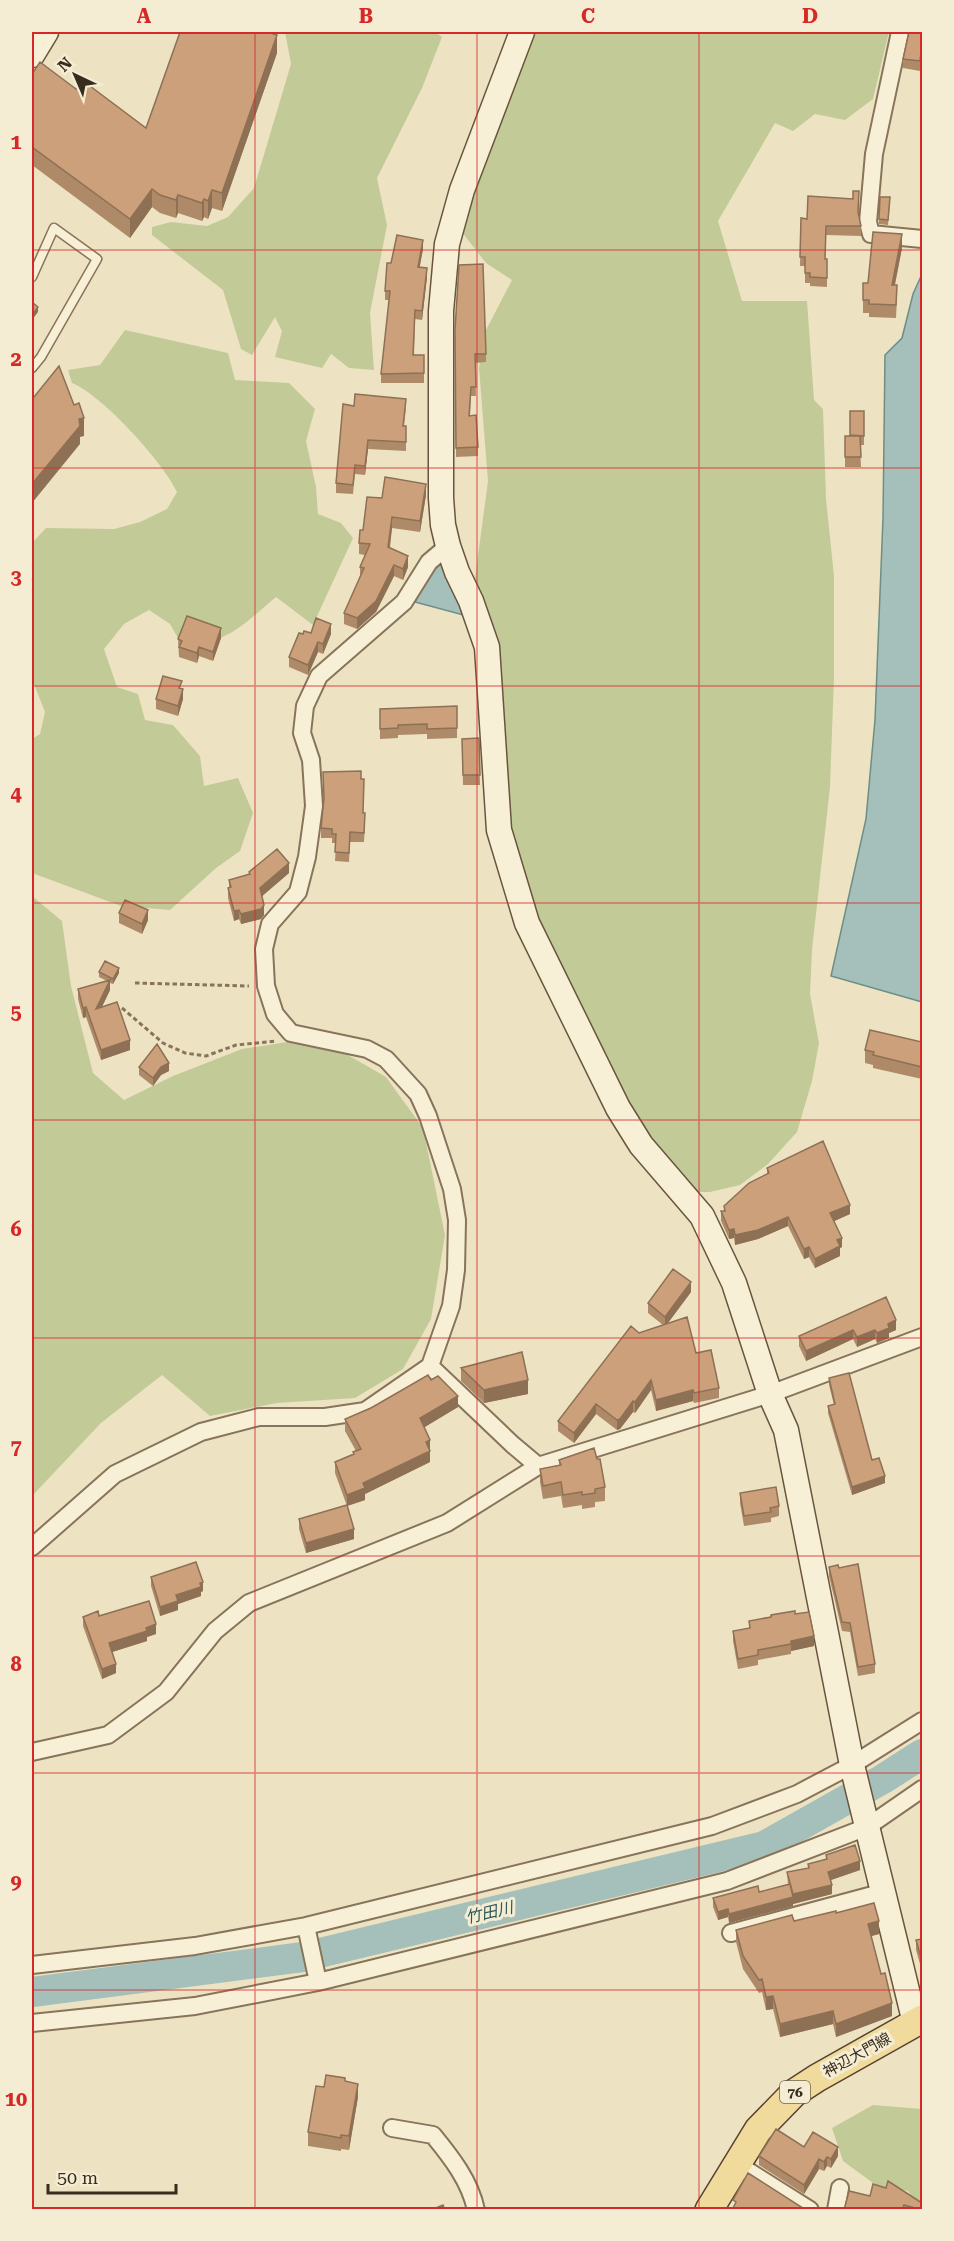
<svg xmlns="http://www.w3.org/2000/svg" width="954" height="2241" viewBox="0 0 954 2241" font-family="'Roboto Serif','Noto Sans JP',serif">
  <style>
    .green { fill: #c2cb97 }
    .water { fill: #a5c0ba; stroke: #6c8e87; stroke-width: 1.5 }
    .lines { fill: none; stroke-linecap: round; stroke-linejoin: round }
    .river { stroke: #a5c0ba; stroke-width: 30 }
    .lane-casing { stroke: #87745a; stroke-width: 11 }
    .street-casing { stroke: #87745a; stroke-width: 20 }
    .secondary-casing { stroke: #69553e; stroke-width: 27 }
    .primary-casing { stroke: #55422f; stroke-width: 30 }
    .path { stroke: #87745a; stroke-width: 3; stroke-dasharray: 4.5 3; stroke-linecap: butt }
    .lane { stroke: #f8f0d6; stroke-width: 8 }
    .street { stroke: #f8f0d6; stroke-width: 16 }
    .secondary { stroke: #f8f0d6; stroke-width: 24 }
    .primary { stroke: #f0da9c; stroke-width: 27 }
    .wall { fill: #af8a69 }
    .shaded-wall { fill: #8e7055 }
    .building { fill: #cba07a; stroke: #8e7055; stroke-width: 1.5 }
    .grid { fill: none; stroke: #d62828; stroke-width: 1.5; stroke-opacity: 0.55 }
    .labels { text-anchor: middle; stroke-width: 6; stroke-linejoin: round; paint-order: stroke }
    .shield { fill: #f5edd3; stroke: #706654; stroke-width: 1.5 }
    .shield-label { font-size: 14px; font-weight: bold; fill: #372c1e }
    .street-label { font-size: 15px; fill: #372c1e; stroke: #f5edd3 }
    .water-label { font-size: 16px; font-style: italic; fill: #2e5756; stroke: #f5edd3 }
    .neatline { fill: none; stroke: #d62828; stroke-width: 2 }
    .grid-label { font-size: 20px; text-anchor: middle; font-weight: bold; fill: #d62828 }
  </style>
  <rect width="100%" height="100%" fill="#ede3c3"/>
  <path class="green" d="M285 32H435L442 37 422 88 377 178 387 225 370 313 374 370 349 368 331 354 322 368 275 357 282 331 275 317 252 355 241 349 223 290 152 235V227L171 222 207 226 228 217 254 188 291 64Z
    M525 32H889L873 99 845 120 815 114 793 131 775 123 718 221 742 301H807L814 400 823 409 826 499 834 576V677L830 787 812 950 810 994 819 1043 812 1081 797 1132 768 1164 740 1185 710 1192H689L620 1105 536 928 507 820 475 578 488 481 479 368 485 332 512 280 486 263 461 231Z
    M125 330 228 353 235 380 289 383 315 409 306 441 316 487 318 514 341 523 353 538 313 625 276 597C243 625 229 642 183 647L170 624 149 610 124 624 104 649 117 687 138 694 145 720 173 725 200 756 204 786 238 778 253 813 240 851 216 868 170 910 121 906 32 873V739L40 734 45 712 32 679V543L46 528 114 529 140 522 167 509 177 492C164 463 102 395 72 383L68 370 100 365Z
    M32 896 62 921 71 986 93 1073 124 1100 173 1076 242 1049 294 1041 334 1047 386 1077 423 1128 445 1235 431 1319 403 1369 355 1398 277 1403 210 1416 162 1375 101 1423 32 1496Z
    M873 2105 922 2109V2209H919L908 2191 877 2186 843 2161 832 2128Z"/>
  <path class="water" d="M922 274V1002L831 976 866 819 875 720 883 518 885 355 902 338 913 294Z
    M445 559 467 616 415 602 426 576Z"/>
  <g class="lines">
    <path class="river" d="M32 1992 303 1957 764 1846 883 1779 922 1754"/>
    <g class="lane-casing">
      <path id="lane" d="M32 277 54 228 97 259 41 357 32 368"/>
    </g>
    <g class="street-casing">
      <path id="street" d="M900 32 874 154 868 222 871 234 922 239
        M430 1366 513 1445 538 1466
        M32 1547 115 1474 201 1432 259 1417H325L365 1411 430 1366 451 1306 456 1270 457 1220 452 1189 428 1116 418 1094 386 1059 367 1049 291 1033 275 1014 266 986 264 949 270 924 298 892 307 857 314 806 311 760 302 733 305 706 319 676 404 602 429 562 448 546
        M32 1752 108 1735 166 1692 215 1631 249 1603 447 1523 538 1466 770 1394 922 1337
        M306 1926 318 1982
        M731 1933 884 1892
        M32 1965 195 1946 306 1926 712 1826 797 1794 852 1765 922 1721
        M32 2023 195 2006 318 1982 727 1881 867 1827 922 1789
        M392 2128 433 2135C451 2157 470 2181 476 2210
        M737 2164 810 2210
        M836 2210 840 2188"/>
    </g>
    <g class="secondary-casing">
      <path id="secondary" d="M522 32 462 190 447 244 441 311V498L443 525 448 546 457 572 471 601 487 647 499 830 527 923 618 1108 641 1145 702 1216 734 1283 770 1394 786 1430 852 1765 915 2023
        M32 55 46 32"/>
    </g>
    <g class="primary-casing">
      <path id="primary" d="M709 2210 758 2130 794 2093 817 2078 922 2019"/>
    </g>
    <path class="path" d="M135 983 249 986
      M122 1008 163 1043 185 1053 206 1056 236 1045 276 1041"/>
    <use href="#lane" class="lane"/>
    <use href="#street" class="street"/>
    <use href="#secondary" class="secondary"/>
    <use href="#primary" class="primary"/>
  </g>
  <path class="wall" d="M922 32 920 71 903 68V59Z
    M277 53 222 211 212 208 208 219 204 217 202 221 178 213 176 218 160 213 152 207 130 238 32 165V74L76 89 146 128Z
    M859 201 858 215 861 226V236L826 235 825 259H827V287L810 286V283H805V266H800L801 218 807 219Z
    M890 202 888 225 879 224V219Z
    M902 248 895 285 897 299 896 318 869 317V313H863V283H868Z
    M423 249 419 267 427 277 422 320 415 319 414 355H424V383H381V374L389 300H385V291L391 263Z
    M455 330 486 354V362L475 363 476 396H471L470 416 478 447V456L456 457Z
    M354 406 406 408 404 426 406 435V451L368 449 365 475 355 474 353 494 336 493V483Z
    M850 411H864V445H860L861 467H845V436H850Z
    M426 495 420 532 392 528 390 548 408 567 403 580 394 576 376 612 357 629 344 624V613L360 578V567L365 555 359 554V543L363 530 382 498Z
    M311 633 331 634 323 654 318 652 308 675 289 667V657L303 634Z
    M221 638 213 661 199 656 197 663 179 657 178 639Z
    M182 689 183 699 178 716 156 709V699Z
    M457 706V738L427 739V734L398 735V738L380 739V709Z
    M479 738 480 785H463L462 739Z
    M323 772 363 813 365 822 364 842H350L349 862 335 861 336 843H332V838H321V828L324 801Z
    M249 872 289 873 262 896 264 915 261 919 241 924 239 919 234 921 228 898V888H229V880L249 875Z
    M119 913 148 920 142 934 119 923Z
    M99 972 119 973 113 984 110 983V990L102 1007 130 1050 101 1060 86 1017 83 1018 78 999V989L107 981 99 977Z
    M922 1042V1079L873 1068V1065L865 1063V1050Z
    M139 1067 169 1071 161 1075 153 1086 139 1075Z
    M767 1168 850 1214 834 1221 842 1247 840 1248V1256L815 1268 809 1257 804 1259 788 1226 758 1239 735 1245 734 1238 729 1239 721 1221V1211H724V1206L767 1174Z
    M691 1292 667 1324 696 1353 719 1388V1398L694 1403 693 1401 656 1411 651 1390 635 1413 633 1412 620 1429 617 1430 596 1414 574 1443 558 1431V1421L639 1333 663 1325 648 1313V1303Z
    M886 1297 896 1330 889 1333V1338L877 1343 875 1339 857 1347 853 1339 806 1361 799 1346V1336Z
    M461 1368 528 1394 484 1403 461 1381Z
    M829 1378 885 1483 852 1495 828 1413V1406L834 1405 829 1385Z
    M431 1380 458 1407 424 1427 430 1440V1462L365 1494V1500L347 1506 335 1473V1462L353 1455V1452L356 1451 345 1431V1419Z
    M559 1460 605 1487V1501L595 1502V1507L582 1509V1505L563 1508 561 1496 543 1499 540 1482V1469L559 1465Z
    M740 1493 779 1506V1516L771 1518V1522L744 1526 740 1503Z
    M299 1519 354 1539 306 1553 299 1529Z
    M829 1567 875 1664V1673L858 1676 850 1632 842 1631 829 1576Z
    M151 1577 203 1591 201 1592V1596L178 1604V1610L160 1616 151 1586Z
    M795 1614 814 1646 791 1651V1654L758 1660V1665L738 1669 733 1641V1631L749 1628V1621Z
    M99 1616 156 1634 147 1637V1641L112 1652 116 1673 102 1679 83 1626V1617Z
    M826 1855 860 1870 831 1880 832 1894 793 1904V1906L729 1923 728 1917 718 1920 713 1907V1898L759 1892 788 1885 787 1872 808 1868V1864L826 1859Z
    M836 1913 879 1934 871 1936 892 2016 836 2037 833 2024 780 2037 773 2009 766 2010 762 1992 759 1993 743 1969 736 1942V1930L794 1921Z
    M922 1939V1971L916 1950V1940Z
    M345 2081 358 2097 349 2150 341 2149V2151L308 2146V2132L324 2087Z
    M804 2147 838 2156 831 2168 827 2166 824 2171 819 2169 804 2194 759 2165V2156Z
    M870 2196 922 2210H844Z"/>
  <path class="shaded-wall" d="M277 35V53L222 211V193Z
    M922 42V52L920 71V61Z
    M152 189V207L130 238V219Z
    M212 190V208L208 219V201Z
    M178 195V213L176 218V200Z
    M204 199V217L202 221V203Z
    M902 234V248L892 298V285Z
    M423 240V249L418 277V267Z
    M427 268V277L422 320V311Z
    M38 307V312L32 320V315Z
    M84 418V436L80 437V444L32 503V484L79 419Z
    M368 440V449L365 475V466Z
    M426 484V495L420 532V521Z
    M392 517V528L388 558V547Z
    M408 556V567L403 580V569Z
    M394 565V576L376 612 357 629V618Z
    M331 624V634L323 654V644Z
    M221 628V638L213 661V652Z
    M318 642V652L308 675V665Z
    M199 647V656L197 663V653Z
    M183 689V699L178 716V706Z
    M289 863V873L260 898V888Z
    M264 905V915L261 919 241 924V914Z
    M148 910V920L142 934V924Z
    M239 910V919L234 921V911Z
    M119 968V973L113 984V979Z
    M110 980V990L96 1019V1009Z
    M86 1007V1017L83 1018V1008Z
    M130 1040V1050L101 1060V1050Z
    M169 1063V1071L161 1075 153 1086V1078L161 1067Z
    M850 1205V1214L830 1223V1213Z
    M788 1217V1226L758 1239 735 1245V1235Z
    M734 1229V1238L729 1239V1230Z
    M842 1238V1247L840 1248V1256L815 1268V1259L837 1240Z
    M809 1247V1257L804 1259V1249Z
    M691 1282V1292L665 1327V1317Z
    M896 1320V1330L889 1333V1338L877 1343V1333L888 1324Z
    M853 1330V1339L806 1361V1351Z
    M875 1330V1339L857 1347V1337Z
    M528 1380V1394L484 1403V1390Z
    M651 1380V1390L635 1413V1402Z
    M693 1390V1401L656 1411V1400Z
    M458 1396V1407L420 1430V1418Z
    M633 1401V1412L620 1429 617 1430V1420Z
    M596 1404V1414L574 1443V1433Z
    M430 1440V1462L365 1494V1500L347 1506V1495L363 1483Z
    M885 1476V1483L852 1495V1487Z
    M354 1529V1539L306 1553V1543Z
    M203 1582V1591L201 1592V1596L178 1604V1610L160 1616V1607L176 1595Z
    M156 1624V1634L147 1637V1641L109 1653V1643Z
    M814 1636V1646L791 1651V1641Z
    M116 1664V1673L102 1679V1669Z
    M860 1861V1870L828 1881V1872Z
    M832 1885V1894L793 1904V1906L729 1923V1914L793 1894Z
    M728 1909V1917L718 1920V1912Z
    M879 1921V1934L868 1937V1924Z
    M773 1996V2009L766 2010V1997Z
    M892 2003V2016L836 2037V2024Z
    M833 2011V2024L780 2037V2024Z
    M358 2084V2097L349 2150V2136Z
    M838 2147V2156L831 2168V2159Z
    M827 2157V2166L824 2171V2162Z
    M819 2159V2169L804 2194V2185Z"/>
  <path class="building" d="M180 32H267L277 35 222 193 212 190 208 201 204 199 202 203 178 195 176 200 160 195 152 189 130 219 32 147V74L40 62 76 89 82 80 146 128Z
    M909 32H922V42L920 61 903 59Z
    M853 191H859L858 212 861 226H826L825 259H827V278L810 277V273H805V257H800L801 218 807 219 808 196 853 199Z
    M880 197H890L888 220 879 219Z
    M873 232 902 234 892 285H897L896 305 869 304V300H863V283H868Z
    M397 235 423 240 418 267 427 268 422 311 415 310 413 355H424V373L381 374 390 291H385L387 263H391Z
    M483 264 486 354H475L476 387H471L469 416 476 415 478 447 456 448 455 330 459 265Z
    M32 302 38 307 32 315Z
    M59 366 74 405 79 403 84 418 79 419 80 426 32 484V395L34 397Z
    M355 394 406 399 403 426H406V442L368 440 365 466 355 465 353 485 336 483 343 404 354 406Z
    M850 411H864V436L850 435Z
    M845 436H860L861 457H845Z
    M385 477 426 484 420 521 392 517 388 547 408 556 403 569 394 565 376 601 357 618 344 613 364 568 360 567 370 544 359 543 360 530H363L367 497 382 498Z
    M187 616 221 628 213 652 199 647 197 653 179 647 182 641 178 639Z
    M316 618 331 624 323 644 318 642 308 665 289 657 299 633 303 634 304 631 311 633Z
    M163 676 182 681 179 688 183 689 178 706 156 699Z
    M457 706V728L427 729V724L398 725V728L380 729V709Z
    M479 738 480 775H463L462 739Z
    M361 771V779H364L363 813H365L364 833 350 832 349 853 335 852 336 834H332V829L321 828 324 798 323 772Z
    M277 849 289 863 260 888 264 905 261 909 241 914 239 910 234 911 228 888 231 887 229 880 250 874 249 872Z
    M125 900 148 910 142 924 119 913Z
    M105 961 119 968 113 979 99 972Z
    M110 980 96 1009 117 1002 130 1040 101 1050 86 1007 83 1008 78 989Z
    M870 1030 922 1042V1067L873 1055 874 1052 865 1050Z
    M157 1044 169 1063 161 1067 153 1078 139 1067Z
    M823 1141 850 1205 830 1213 842 1238 837 1240 840 1246 815 1259 809 1247 804 1249 788 1217 758 1230 735 1235 734 1229 729 1230 721 1211H725L724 1206 749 1183 769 1173 767 1168Z
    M673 1269 691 1282 665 1317 648 1303Z
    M886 1297 896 1320 888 1324 889 1328 877 1333 875 1330 857 1337 853 1330 806 1351 799 1336Z
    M687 1317 696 1353 711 1350 719 1388 694 1393 693 1390 656 1400 651 1380 635 1402 633 1401 620 1419 617 1420 596 1404 574 1433 558 1421 631 1326 639 1333Z
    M522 1352 528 1380 484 1390 461 1368Z
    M849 1373 872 1460 879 1458 885 1476 852 1487 828 1406 835 1404 829 1378Z
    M428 1375 431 1380 438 1376 458 1396 420 1418 430 1440 426 1442 430 1451 363 1483 365 1488 347 1495 335 1462 354 1454 353 1452 361 1449 345 1419 371 1408Z
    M594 1448 597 1459H600L605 1487 595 1489V1493L582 1495V1492L563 1495 561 1482 543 1486 540 1469 561 1465 559 1460Z
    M776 1487 779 1506 770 1508 771 1512 744 1516 740 1493Z
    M347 1505 354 1529 306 1543 299 1519Z
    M196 1562 203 1582 200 1583 201 1587 176 1595 178 1601 160 1607 151 1577Z
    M858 1564 875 1664 858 1667 850 1623 842 1622 829 1567 838 1565 839 1568Z
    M149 1601 156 1624 146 1628 147 1631 109 1643 116 1664 102 1669 83 1617 98 1611 99 1616Z
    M795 1611V1614L809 1612 814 1636 791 1641V1644L758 1650V1655L738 1659 733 1631 750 1628 749 1621 771 1617V1615Z
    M855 1845 860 1861 828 1872 832 1885 793 1894 787 1872 809 1868 808 1864 827 1859 826 1855Z
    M790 1884 793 1897 729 1914 728 1909 718 1912 713 1898 758 1886 759 1892Z
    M874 1903 879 1921 868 1924 881 1974 885 1973 892 2003 836 2024 833 2011 780 2024 773 1996 766 1997 762 1979 759 1980 743 1956 736 1930 792 1915 794 1921 836 1911V1913Z
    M922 1939V1961L916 1940Z
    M326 2075 345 2078V2081L358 2084 349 2136 341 2135V2138L308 2132 316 2086 324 2087Z
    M776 2129 804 2147 813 2132 838 2147 831 2159 827 2157 824 2162 819 2159 804 2185 759 2156Z
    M748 2173 806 2210H732L736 2202 733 2200Z
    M888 2181 922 2203V2210L904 2205 902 2210H844L849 2191 870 2196 873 2184 886 2188Z
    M443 2205 445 2210H431Z"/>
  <path class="grid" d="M255 32V2210M477 32V2210M699 32V2210M32 250H922M32 468H922M32 686H922M32 903H922M32 1120H922M32 1338H922M32 1556H922M32 1773H922M32 1990H922"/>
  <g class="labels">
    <rect class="shield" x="780" y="2081" width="30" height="22" rx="4.5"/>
    <g class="shield-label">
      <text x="795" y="2097">76</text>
    </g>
    <g class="street-label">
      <text transform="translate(857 2055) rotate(-29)" y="5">神辺大門線</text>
    </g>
    <g class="water-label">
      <text transform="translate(489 1912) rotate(-13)" y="6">竹田川</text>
    </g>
  </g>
  <rect width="954" height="2241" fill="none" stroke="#f5edd3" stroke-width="66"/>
  <g transform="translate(75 75) rotate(316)" stroke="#f5edd3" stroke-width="4.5" paint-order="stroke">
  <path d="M0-4.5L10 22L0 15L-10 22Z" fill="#372c1e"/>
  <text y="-9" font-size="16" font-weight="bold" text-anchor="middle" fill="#372c1e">N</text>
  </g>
  <path d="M48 2184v9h128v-9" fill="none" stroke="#372c1e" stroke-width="3"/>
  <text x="57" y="2184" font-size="18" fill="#372c1e" stroke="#f5edd3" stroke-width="4.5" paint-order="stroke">50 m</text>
  <rect x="33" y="33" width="888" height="2175" class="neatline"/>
  <g class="grid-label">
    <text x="144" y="23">A</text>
    <text x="366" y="23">B</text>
    <text x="588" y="23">C</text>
    <text x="810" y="23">D</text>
    <text x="16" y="149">1</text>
    <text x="16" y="366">2</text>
    <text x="16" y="584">3</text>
    <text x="16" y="801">4</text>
    <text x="16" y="1019">5</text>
    <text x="16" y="1236">6</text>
    <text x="16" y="1454">7</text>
    <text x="16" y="1671">8</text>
    <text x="16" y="1889">9</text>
    <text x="16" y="2106">10</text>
  </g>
</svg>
